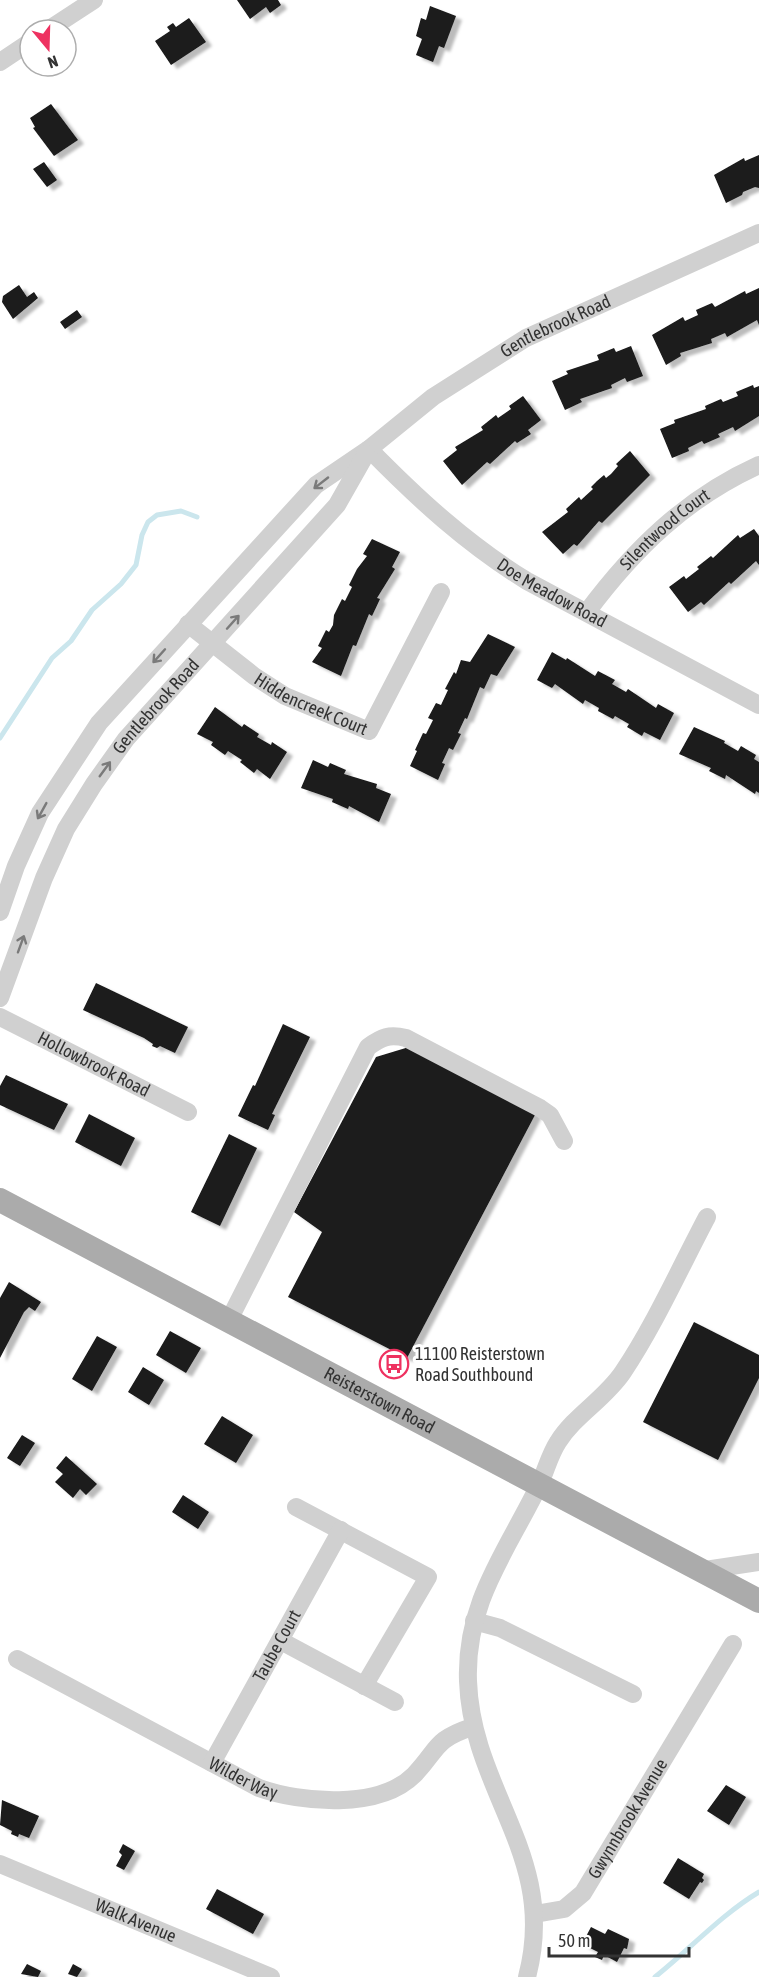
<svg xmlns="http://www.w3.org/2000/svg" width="759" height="1977" viewBox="0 0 759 1977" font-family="'Asap Condensed',sans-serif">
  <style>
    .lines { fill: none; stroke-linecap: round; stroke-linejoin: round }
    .stream { stroke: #cbe6ed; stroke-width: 5 }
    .building { fill: #1a1a1a; filter: url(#shadow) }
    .minor { stroke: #d0d0d0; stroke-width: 18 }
    .major { stroke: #ababab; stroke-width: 24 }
    .oneway { stroke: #7a7a7a }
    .labels { text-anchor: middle; stroke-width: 6; stroke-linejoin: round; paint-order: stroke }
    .street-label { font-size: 18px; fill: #333; stroke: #fff }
    .poi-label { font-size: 18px; fill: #333; stroke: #fff; text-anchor: start }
  </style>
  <defs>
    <filter id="shadow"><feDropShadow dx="6" dy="4" stdDeviation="1.5" flood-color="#0004"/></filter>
  </defs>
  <rect width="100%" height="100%" fill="#fff"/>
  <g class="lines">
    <path class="stream" d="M0 738 52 658 71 641 92 610 121 584 136 565 142 535 148 522 157 515 181 511 197 517
      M655 1977C689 1950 722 1914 759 1892"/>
  </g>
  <path class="building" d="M237 0H278L281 5 270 13 266 7 250 19Z
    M430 6 456 16 444 48 439 46 433 62 416 55 422 39 416 36 421 18 426 20Z
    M189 18 206 42 171 65 155 41 170 31 167 27 173 23 176 27Z
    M51 104 78 140 54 156 33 128 35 127 30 118Z
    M759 155V188L755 187 743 192 742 195 726 203 714 175 744 158 745 161Z
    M44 162 57 180 47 187 33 169Z
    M19 285 27 297 34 292 38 298 13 319 2 302 3 296Z
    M759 288V325L757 320 727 337 725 333 711 339 712 343 680 353 681 356 666 365 652 335 683 317 685 321 698 315 696 310 712 303 715 307 745 291 746 294Z
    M77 310 82 317 65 329 60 322Z
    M631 346 643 376 627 382 625 378 611 385 612 388 580 399 582 402 565 410 552 381 568 374 566 371 599 360 597 355 614 348 616 352Z
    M753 385 754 388 759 386V416L735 431 733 427 718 434 720 437 704 444 702 441 688 448 689 451 672 458 660 429 675 423 674 420 706 409 705 406 721 399 723 402 738 396 736 392Z
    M523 396 541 420 528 430 531 434 517 443 515 441 490 464 487 462 462 485 443 461 457 450 455 447 483 430 481 427 496 415 498 418 511 409 509 406Z
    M630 451 650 475 602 523 599 521 577 546 574 544 563 554 542 532 568 512 566 509 579 497 581 500 593 489 591 487 597 481 604 475 606 478 611 474 618 466 616 464Z
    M754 529 759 536V565L756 561 731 584 729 582 704 605 701 602 688 612 669 587 684 576 686 579 699 569 697 567 711 556 713 558 738 535 740 538Z
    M372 539 400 552 392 567 395 569 377 598 380 599 372 616 369 614 356 646 353 645 341 676 312 662 322 648 318 646 326 630 329 632 333 625 334 615 342 599 345 601 352 587 349 585 357 569 367 556 363 554Z
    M488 634 515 647 497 676 491 674 484 689 480 687 467 719 465 718 458 733 461 734 453 750 449 748 442 763 445 764 438 780 410 766 417 751 415 750 423 733 426 734 433 720 428 718 436 703 441 705 448 690 445 689 454 672 456 674 461 660 470 662Z
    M552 652 566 660 567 658 595 676 598 671 615 680 612 684 626 692 628 689 656 708 658 704 674 713 660 740 644 732 642 736 627 727 629 724 615 716 613 719 598 711 599 708 585 700 583 704 555 684 552 688 537 680Z
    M215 707 242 727 244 724 259 734 257 737 271 745 272 742 287 752 270 779 257 769 254 773 240 762 242 760 228 751 225 755 211 745 213 742 197 734Z
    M694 727 725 741 724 743 738 751 741 746 756 755 754 759 759 762V793L756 791 755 794 726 775 725 779 709 771 711 768 679 754Z
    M313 760 328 767 330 763 346 770 344 774 377 784 376 788 391 794 379 822 349 806 348 809 332 802 333 799 301 788Z
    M96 983 188 1027 175 1053 160 1046 157 1048 152 1046 153 1044 144 1038 83 1010Z
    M283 1024 310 1037 272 1114 275 1115 268 1130 238 1116 253 1085 255 1086Z
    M409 1047 536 1113 407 1358 288 1297 322 1232 294 1212 376 1057Z
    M6 1075 68 1104 54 1130 0 1105V1086Z
    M89 1114 135 1138 121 1166 75 1142Z
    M229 1134 257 1148 220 1226 191 1212Z
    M9 1282 41 1302 35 1311 29 1307 24 1312 0 1358V1298Z
    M694 1322 759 1355V1378L718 1460 643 1422Z
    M170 1331 201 1348 186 1373 156 1355Z
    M97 1336 117 1347 92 1391 72 1379Z
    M143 1367 164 1380 149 1405 128 1392Z
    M222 1416 253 1435 236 1463 204 1444Z
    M22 1435 35 1443 20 1466 7 1458Z
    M66 1456 97 1484 86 1495 80 1489 73 1498 55 1482 63 1474 56 1468Z
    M183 1495 209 1512 198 1529 172 1512Z
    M726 1785 746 1797 729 1825 707 1811Z
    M2 1800 39 1816 29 1838 19 1834 18 1837 11 1834 12 1831 0 1825Z
    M123 1844 135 1851 124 1870 116 1866 122 1855 119 1852Z
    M678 1858 704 1874 702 1878 704 1880 702 1883 700 1882 689 1899 663 1883Z
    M217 1889 264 1914 253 1934 206 1909Z
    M591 1927 605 1934 608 1929 629 1939 627 1949 624 1948 617 1962 604 1955 602 1960 595 1957 598 1952 582 1944Z
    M27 1964 41 1971 38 1977 21 1974Z
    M73 1964 82 1969 77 1977 68 1974Z"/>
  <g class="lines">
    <g class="minor">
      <path d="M48 30 94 0"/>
      <path d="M0 62 30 42"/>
      <path id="s1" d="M369 449C418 499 467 544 527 581L759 705"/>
      <path id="s2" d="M587 612C634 549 686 498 759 465"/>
      <path id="s3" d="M188 624 254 676 285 696 369 731 441 592"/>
      <path id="s4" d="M0 912 16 866 40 813 99 723 316 485 369 449 433 397 526 338 759 233"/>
      <path id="s5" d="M0 998 44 878 66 829 94 784 126 739 337 505 366 454"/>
      <path id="s6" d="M0 1017 188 1112"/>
      <path d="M228 1322 368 1047C382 1037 389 1034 406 1038L540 1108 550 1115 564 1141"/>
      <path d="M296 1507 428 1577 364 1686"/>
      <path d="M705 1570 759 1562"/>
      <path d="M474 1621 500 1628 633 1694"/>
      <path d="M281 1641 395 1702"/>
      <path id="s7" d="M17 1659 259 1788C301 1803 379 1810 414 1775 439 1749 433 1740 472 1727"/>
      <path id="s8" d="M212 1763 341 1530"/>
      <path id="s9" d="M0 1864 271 1977"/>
      <path id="s10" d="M535 1914 564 1909 583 1893 733 1644"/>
      <path d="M527 1977C559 1857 472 1793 468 1681 465 1601 508 1550 540 1483 546 1470 550 1454 558 1442 575 1415 605 1399 623 1372 655 1324 680 1268 707 1217"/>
    </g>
    <path class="major" id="s11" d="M0 1200 759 1601"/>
  </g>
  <defs><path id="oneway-shaft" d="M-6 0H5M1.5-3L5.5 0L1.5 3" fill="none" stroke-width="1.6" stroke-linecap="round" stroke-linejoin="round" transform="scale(1.5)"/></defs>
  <g class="oneway">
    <use href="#oneway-shaft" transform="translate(321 483) rotate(142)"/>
    <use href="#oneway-shaft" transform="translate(233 622) rotate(-48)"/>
    <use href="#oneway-shaft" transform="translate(159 656) rotate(132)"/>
    <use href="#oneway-shaft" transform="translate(105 769) rotate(-54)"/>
    <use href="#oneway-shaft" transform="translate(42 811) rotate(119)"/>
    <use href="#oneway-shaft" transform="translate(21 944) rotate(-70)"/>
  </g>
  <defs>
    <g id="bus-ring" transform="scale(1.5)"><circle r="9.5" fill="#fff" stroke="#ee3160" stroke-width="1.5"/><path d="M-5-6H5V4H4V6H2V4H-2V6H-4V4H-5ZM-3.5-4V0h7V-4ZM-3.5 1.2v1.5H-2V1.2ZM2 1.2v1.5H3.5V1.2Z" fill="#ee3160"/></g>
  </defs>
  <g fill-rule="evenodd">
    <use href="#bus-ring" x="394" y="1364"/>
  </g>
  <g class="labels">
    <g class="street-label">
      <text dy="6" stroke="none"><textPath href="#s4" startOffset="825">Gentlebrook Road</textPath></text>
      <text dy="6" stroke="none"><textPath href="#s2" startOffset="114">Silentwood Court</textPath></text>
      <text dy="6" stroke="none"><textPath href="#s1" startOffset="234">Doe Meadow Road</textPath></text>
      <text dy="6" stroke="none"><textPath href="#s3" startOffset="148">Hiddencreek Court</textPath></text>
      <text dy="6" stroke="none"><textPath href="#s5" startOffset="334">Gentlebrook Road</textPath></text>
      <text dy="6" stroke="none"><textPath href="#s6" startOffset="105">Hollowbrook Road</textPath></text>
      <text dy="6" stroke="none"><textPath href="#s11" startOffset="429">Reisterstown Road</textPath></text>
      <text dy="6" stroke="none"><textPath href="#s8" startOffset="134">Taube Court</textPath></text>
      <text dy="6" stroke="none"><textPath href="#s7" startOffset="256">Wilder Way</textPath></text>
      <text dy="6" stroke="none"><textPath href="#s10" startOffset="141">Gwynnbrook Avenue</textPath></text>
      <text dy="6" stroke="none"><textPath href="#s9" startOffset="147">Walk Avenue</textPath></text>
    </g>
    <g class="poi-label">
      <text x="415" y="1360">11100 Reisterstown<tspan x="415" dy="21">Road Southbound</tspan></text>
    </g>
  </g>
  <g transform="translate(48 48) rotate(161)"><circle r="28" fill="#ffffff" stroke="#adadad" stroke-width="1.5"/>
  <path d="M0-4.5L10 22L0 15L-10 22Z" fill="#ee3160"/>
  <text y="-9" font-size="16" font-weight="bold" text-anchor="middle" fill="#333333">N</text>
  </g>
  <path d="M549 1947v9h140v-9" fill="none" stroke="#333333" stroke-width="3"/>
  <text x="558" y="1947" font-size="18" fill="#333333" stroke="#ffffff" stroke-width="4.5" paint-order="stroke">50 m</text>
</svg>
